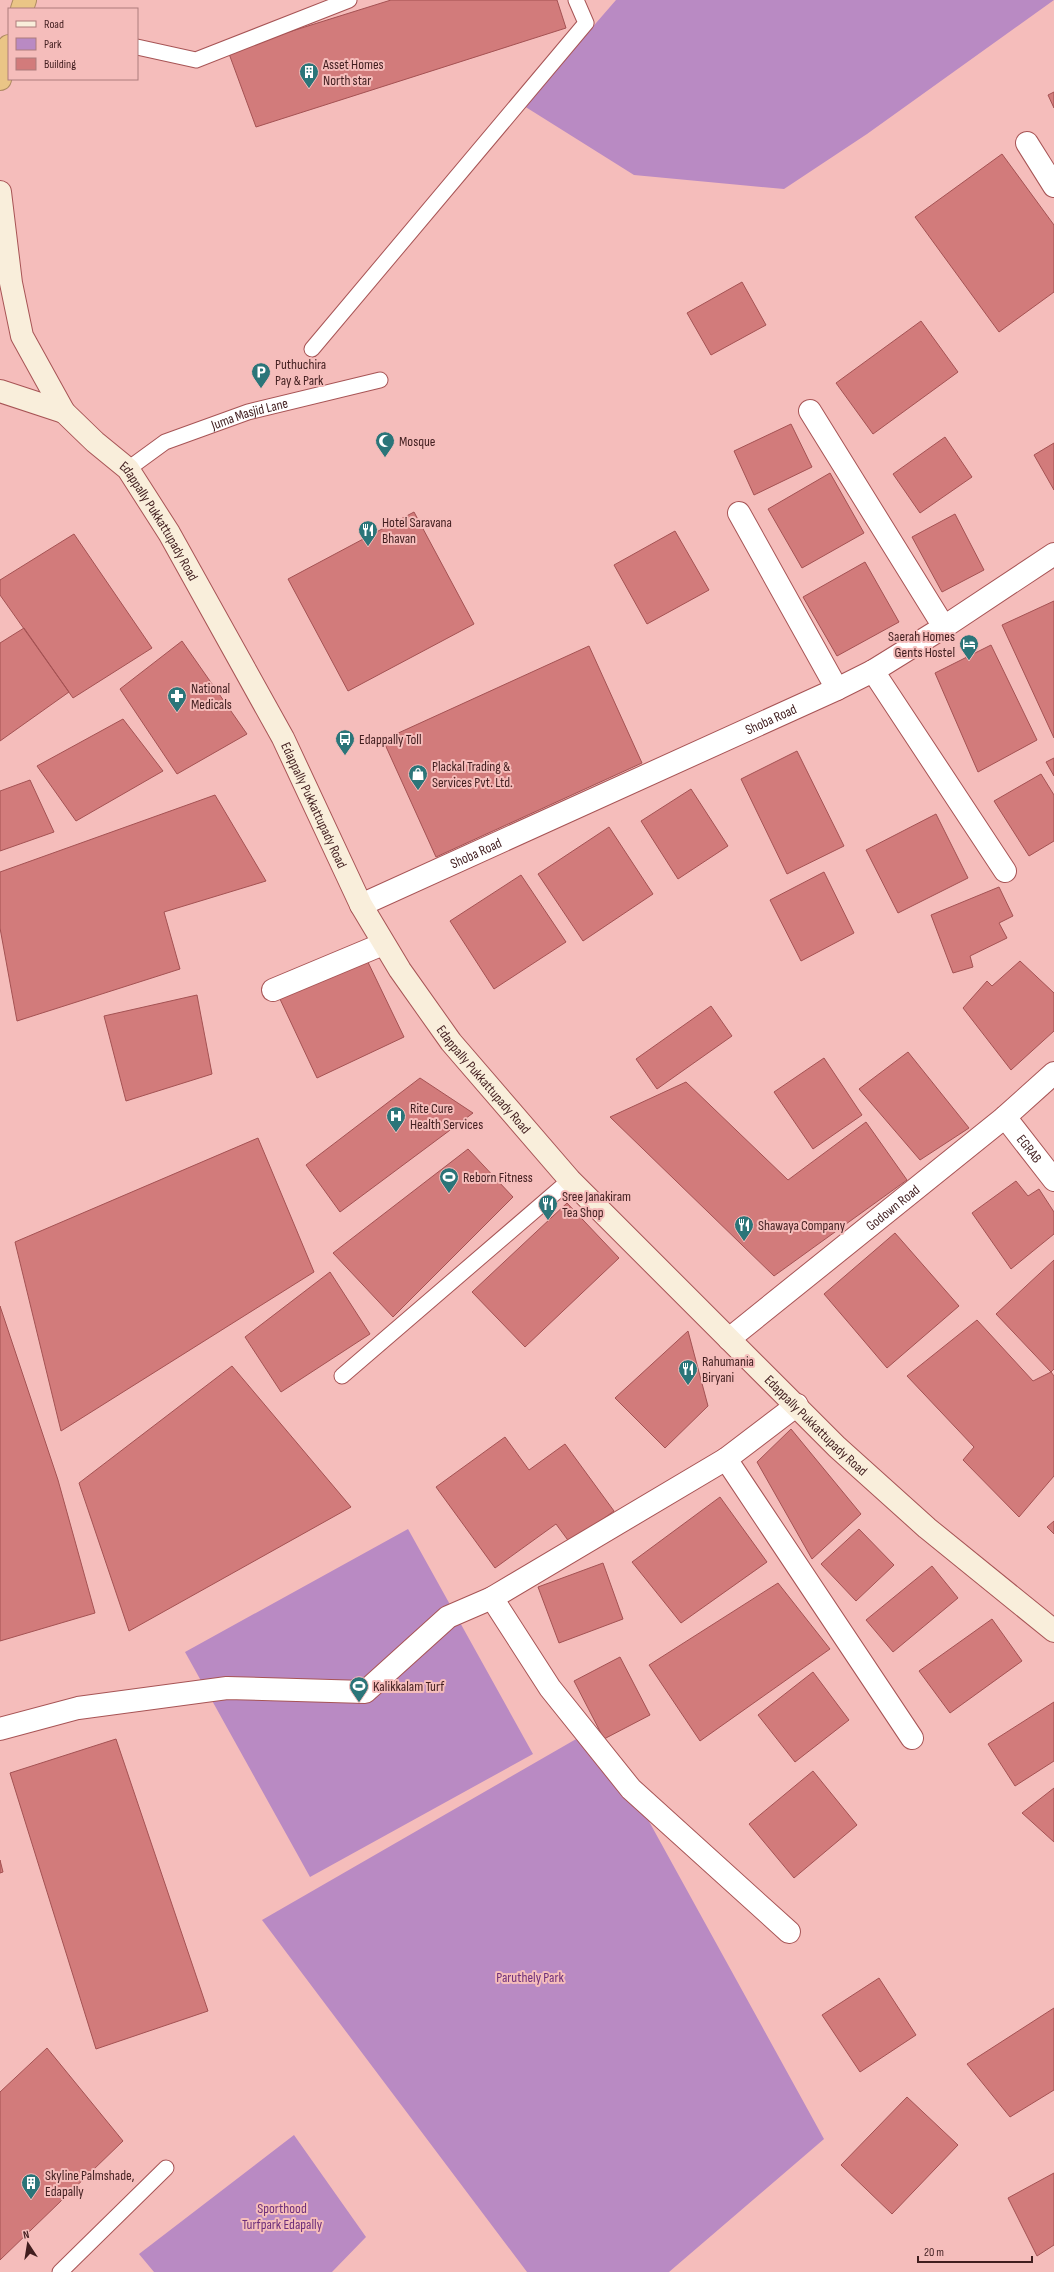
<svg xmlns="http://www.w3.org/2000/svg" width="1054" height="2272" viewBox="0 0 1054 2272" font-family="'Sofia Sans Condensed',sans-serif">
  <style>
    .green { fill: #b98ac3 }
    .building { fill: #d27b7b; stroke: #a45253 }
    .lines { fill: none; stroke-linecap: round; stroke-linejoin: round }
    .lane-casing { stroke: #a75455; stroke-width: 17 }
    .street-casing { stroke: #a75455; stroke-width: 24 }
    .secondary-casing { stroke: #a75455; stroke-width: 24 }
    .highway-casing { stroke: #af8b62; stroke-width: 24 }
    .lane { stroke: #fff; stroke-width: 15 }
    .street { stroke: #fff; stroke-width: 22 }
    .secondary { stroke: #f9eedb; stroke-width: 22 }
    .highway { stroke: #eac586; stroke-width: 22 }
    .labels { text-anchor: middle; stroke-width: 4; stroke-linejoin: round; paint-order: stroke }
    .poi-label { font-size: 14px; fill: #411e1f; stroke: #f5bdbb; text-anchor: start }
    .street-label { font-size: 14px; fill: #411e1f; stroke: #f5bdbb }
    .park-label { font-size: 14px; fill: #6d2e7a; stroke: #f5bdbb }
  </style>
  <rect width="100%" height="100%" fill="#f5bdbb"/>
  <path class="green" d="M616 0H1054L867 134 784 189 634 175 524 106Z
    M408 1529 533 1754 310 1877 185 1652Z
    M597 1727 824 2139 669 2272H527L262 1920Z
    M294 2135 366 2237 332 2272H154L139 2254Z"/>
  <path class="building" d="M391 0H557L566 28 256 127 228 51Z
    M1054 92V108L1048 95Z
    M1002 154 1054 225V292L999 332 915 217Z
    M742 282 766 325 711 355 687 313Z
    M921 321 958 372 873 434 836 383Z
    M791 424 812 467 754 495 734 451Z
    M945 437 972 477 920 513 893 474Z
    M1054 443V490L1034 455Z
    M830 473 864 533 802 568 768 509Z
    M414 512 474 624 348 691 288 579Z
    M955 514 984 570 942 592 912 537Z
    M675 531 709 590 647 624 614 565Z
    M74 534 152 648 73 698 0 595V580Z
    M865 562 899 622 837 656 803 597Z
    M1054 601V738L1002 625Z
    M24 628 69 692 0 741V643Z
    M182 641 247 734 177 774 120 689Z
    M991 645 1037 740 978 772 935 673Z
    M589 646 642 763 436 857 383 740Z
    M123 719 163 771 76 821 37 766Z
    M797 751 844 846 787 874 741 779Z
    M1054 758V776L1046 762Z
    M1041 774 1054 795V841L1029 856 994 801Z
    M30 780 54 832 0 851V791Z
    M691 789 728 846 678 879 641 821Z
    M215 795 266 881 164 912 180 969 17 1021 0 928V872Z
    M936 814 968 878 898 913 866 850Z
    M609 827 653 894 583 941 538 874Z
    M824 872 854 933 801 961 770 900Z
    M521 875 566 942 494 989 450 921Z
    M999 887 1013 916 999 923 1007 938 970 956 973 967 953 973 931 915Z
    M365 956 404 1037 317 1078 279 997Z
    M1020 961 1054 993V1031L1011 1070 963 1008 987 981 992 986Z
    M197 995 212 1074 126 1101 104 1016Z
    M711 1006 732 1036 657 1089 636 1059Z
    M908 1052 969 1128 920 1160 859 1089Z
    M824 1058 862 1115 813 1149 774 1092Z
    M420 1078 473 1113 340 1212 306 1165Z
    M686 1082 788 1180 866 1122 907 1180 774 1276 610 1117Z
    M258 1138 314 1272 61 1431 15 1242Z
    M468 1149 513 1197 393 1317 333 1253Z
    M1016 1181 1028 1196 1039 1189 1054 1212V1234L1011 1269 972 1213Z
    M567 1203 619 1258 525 1347 472 1292Z
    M895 1233 959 1306 887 1368 824 1294Z
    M1054 1260V1369L1051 1372 996 1314Z
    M330 1272 370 1334 281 1392 245 1337Z
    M0 1306 58 1480 95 1613 0 1641Z
    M977 1320 1033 1381 1051 1372 1054 1376V1476L1019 1517 963 1460 974 1447 907 1376Z
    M688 1331 708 1406 665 1448 615 1398Z
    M232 1366 351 1507 129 1631 79 1483Z
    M791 1429 861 1514 812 1559 757 1462Z
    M505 1437 529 1470 565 1444 614 1511 570 1543 556 1524 495 1568 436 1487Z
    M720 1497 767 1562 681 1623 632 1562Z
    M1054 1521V1534L1047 1527Z
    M859 1529 894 1565 856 1601 821 1564Z
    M603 1563 623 1619 559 1643 538 1587Z
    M932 1566 958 1598 893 1652 866 1620Z
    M778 1583 830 1649 700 1741 649 1665Z
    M992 1619 1022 1661 950 1713 919 1671Z
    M620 1657 650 1715 604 1739 574 1681Z
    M813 1672 849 1720 795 1762 758 1715Z
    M1054 1702V1761L1015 1786 988 1744Z
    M116 1739 208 2011 96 2049 10 1773Z
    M813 1771 857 1825 794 1878 749 1824Z
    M1054 1788V1842L1022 1813Z
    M0 1860 3 1872 0 1873Z
    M879 1978 916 2035 860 2072 822 2015Z
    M1054 2008V2090L1010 2117 967 2064Z
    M47 2048 123 2141 0 2260V2092Z
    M907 2097 958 2145 892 2214 841 2165Z
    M1054 2173V2245L1037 2256 1008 2198Z"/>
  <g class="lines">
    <g class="lane-casing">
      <g id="lane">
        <path d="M137 47 196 60 349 0"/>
        <path d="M312 349 586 23 576 0"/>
        <path id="s1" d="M128 469 165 442 248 412 380 380"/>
        <path d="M342 1376 570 1180"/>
        <path d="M60 2272 166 2168"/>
      </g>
    </g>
    <g class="street-casing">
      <g id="street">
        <path d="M1027 143 1054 186"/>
        <path d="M739 513 837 689"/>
        <path d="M944 627 1054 554"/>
        <path d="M873 671 1005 871"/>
        <path id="s2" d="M361 905 837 689 873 671 944 627 810 411"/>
        <path d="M273 990 383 944"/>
        <path id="s3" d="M1005 1117 1054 1180"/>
        <path id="s4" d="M729 1339 1005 1117 1054 1073"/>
        <path d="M726 1459 912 1738"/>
        <path d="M492 1598 550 1688 631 1789 789 1932"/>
        <path d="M0 1729 78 1708 227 1688 365 1692 448 1617 492 1598 726 1459 797 1405"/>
      </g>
    </g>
    <g class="secondary-casing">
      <g id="secondary">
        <path id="s5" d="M0 192 11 283 22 336 64 412 95 442 128 469 169 533 283 738 361 905 400 970 451 1042 570 1180 837 1447 927 1528 1054 1631"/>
        <path d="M0 391 64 412"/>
      </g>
    </g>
    <g class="highway-casing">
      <path id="highway" d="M22 9 25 0
        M0 79 9 46"/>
    </g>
    <use href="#lane" class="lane"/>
    <use href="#street" class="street"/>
    <use href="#secondary" class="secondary"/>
    <use href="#highway" class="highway"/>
  </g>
  <defs>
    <g id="building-pin" transform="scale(1)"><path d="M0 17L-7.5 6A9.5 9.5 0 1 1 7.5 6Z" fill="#2b7579" stroke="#f5bdbb"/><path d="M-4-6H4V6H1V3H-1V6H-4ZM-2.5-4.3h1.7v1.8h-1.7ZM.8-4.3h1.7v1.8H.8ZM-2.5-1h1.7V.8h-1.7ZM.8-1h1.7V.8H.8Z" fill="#fff"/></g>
    <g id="parking-pin" transform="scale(1)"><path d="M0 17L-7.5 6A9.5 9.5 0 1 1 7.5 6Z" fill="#2b7579" stroke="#f5bdbb"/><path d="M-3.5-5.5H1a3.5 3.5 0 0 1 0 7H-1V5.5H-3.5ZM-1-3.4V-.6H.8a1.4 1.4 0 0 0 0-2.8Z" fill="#fff"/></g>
    <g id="mosque-pin" transform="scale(1)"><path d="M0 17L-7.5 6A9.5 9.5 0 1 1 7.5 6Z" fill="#2b7579" stroke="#f5bdbb"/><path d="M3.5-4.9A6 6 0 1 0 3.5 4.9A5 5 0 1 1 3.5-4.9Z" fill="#fff"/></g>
    <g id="restaurant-pin" transform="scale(1)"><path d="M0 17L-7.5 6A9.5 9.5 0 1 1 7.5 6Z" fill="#2b7579" stroke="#f5bdbb"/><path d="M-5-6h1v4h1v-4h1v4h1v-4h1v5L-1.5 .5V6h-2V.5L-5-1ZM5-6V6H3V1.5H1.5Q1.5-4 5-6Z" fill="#fff"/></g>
    <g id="hotel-pin" transform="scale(1)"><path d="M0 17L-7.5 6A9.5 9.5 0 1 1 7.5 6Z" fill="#2b7579" stroke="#f5bdbb"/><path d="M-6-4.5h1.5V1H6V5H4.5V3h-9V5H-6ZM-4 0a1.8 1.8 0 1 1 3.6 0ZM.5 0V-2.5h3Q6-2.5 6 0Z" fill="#fff"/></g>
    <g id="pharmacy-pin" transform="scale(1)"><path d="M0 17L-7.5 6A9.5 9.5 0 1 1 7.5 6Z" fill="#2b7579" stroke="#f5bdbb"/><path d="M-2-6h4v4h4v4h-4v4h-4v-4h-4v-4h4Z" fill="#fff"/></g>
    <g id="bus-pin" transform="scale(1)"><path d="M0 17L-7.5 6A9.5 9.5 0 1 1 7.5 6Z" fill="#2b7579" stroke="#f5bdbb"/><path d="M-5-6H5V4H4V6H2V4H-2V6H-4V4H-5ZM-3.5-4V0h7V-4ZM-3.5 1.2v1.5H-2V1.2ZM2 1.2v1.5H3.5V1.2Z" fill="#fff"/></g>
    <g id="shop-pin" transform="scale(1)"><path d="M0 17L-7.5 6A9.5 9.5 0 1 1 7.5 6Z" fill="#2b7579" stroke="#f5bdbb"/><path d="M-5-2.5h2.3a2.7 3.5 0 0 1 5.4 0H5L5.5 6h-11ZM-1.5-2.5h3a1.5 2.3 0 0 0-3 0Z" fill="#fff"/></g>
    <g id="hospital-pin" transform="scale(1)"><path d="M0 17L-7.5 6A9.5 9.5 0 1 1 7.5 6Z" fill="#2b7579" stroke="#f5bdbb"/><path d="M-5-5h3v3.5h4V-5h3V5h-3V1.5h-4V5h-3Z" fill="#fff"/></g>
    <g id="stadium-pin" transform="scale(1)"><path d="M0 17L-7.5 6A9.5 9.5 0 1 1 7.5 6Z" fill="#2b7579" stroke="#f5bdbb"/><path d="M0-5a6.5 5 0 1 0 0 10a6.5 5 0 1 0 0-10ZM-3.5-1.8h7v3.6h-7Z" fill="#fff"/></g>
  </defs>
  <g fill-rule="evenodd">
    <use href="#building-pin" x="309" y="72"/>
    <use href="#parking-pin" x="261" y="372"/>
    <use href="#mosque-pin" x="385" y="441"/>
    <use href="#restaurant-pin" x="368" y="530"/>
    <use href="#hotel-pin" x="969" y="644"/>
    <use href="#pharmacy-pin" x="177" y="696"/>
    <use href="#bus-pin" x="345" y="739"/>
    <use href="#shop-pin" x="418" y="774"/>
    <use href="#hospital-pin" x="396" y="1116"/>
    <use href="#stadium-pin" x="449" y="1177"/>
    <use href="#restaurant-pin" x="548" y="1204"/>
    <use href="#restaurant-pin" x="744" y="1225"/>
    <use href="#restaurant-pin" x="688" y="1369"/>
    <use href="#stadium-pin" x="359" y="1686"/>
    <use href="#building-pin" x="31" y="2183"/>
  </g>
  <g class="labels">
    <g class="poi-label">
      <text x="323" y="69">Asset Homes<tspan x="323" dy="16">North star</tspan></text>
      <text x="275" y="369">Puthuchira<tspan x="275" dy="16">Pay &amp; Park</tspan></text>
      <text x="399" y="446">Mosque</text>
      <text x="382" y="527">Hotel Saravana<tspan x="382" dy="16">Bhavan</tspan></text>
      <text x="955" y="641" text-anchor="end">Saerah Homes<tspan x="955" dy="16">Gents Hostel</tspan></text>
      <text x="191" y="693">National<tspan x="191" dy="16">Medicals</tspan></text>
      <text x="359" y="744">Edappally Toll</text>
      <text x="432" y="771">Plackal Trading &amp;<tspan x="432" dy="16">Services Pvt. Ltd.</tspan></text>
      <text x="410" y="1113">Rite Cure<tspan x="410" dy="16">Health Services</tspan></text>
      <text x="463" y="1182">Reborn Fitness</text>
      <text x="562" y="1201">Sree Janakiram<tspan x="562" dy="16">Tea Shop</tspan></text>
      <text x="758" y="1230">Shawaya Company</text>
      <text x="702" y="1366">Rahumania<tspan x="702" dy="16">Biryani</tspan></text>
      <text x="373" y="1691">Kalikkalam Turf</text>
      <text x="45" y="2180">Skyline Palmshade,<tspan x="45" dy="16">Edapally</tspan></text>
    </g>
    <g class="street-label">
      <text dy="5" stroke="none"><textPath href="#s1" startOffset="135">Juma Masjid Lane</textPath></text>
      <text dy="5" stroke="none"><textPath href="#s5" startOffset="379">Edappally Pukkattupady Road</textPath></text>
      <text dy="5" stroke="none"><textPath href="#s2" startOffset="450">Shoba Road</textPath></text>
      <text dy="5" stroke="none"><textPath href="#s5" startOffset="703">Edappally Pukkattupady Road</textPath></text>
      <text dy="5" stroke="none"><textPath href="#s2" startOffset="126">Shoba Road</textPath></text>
      <text dy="5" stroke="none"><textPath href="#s5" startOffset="1027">Edappally Pukkattupady Road</textPath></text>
      <text dy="5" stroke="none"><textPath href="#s3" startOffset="40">EGRAB</textPath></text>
      <text dy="5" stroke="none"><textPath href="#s4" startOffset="210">Godown Road</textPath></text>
      <text dy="5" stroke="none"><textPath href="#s5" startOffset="1507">Edappally Pukkattupady Road</textPath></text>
    </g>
    <g class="park-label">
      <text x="530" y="1982">Paruthely Park</text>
      <text x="282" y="2213">Sporthood<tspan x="282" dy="16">Turfpark Edapally</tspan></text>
    </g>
  </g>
  <rect x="8" y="8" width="130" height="72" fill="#f5bdbb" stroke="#ad7d7d"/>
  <rect x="16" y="21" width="20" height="6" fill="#f9eedb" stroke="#ad7d7d"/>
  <text x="44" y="28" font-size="12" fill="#411e1f">Road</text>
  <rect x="16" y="38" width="20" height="12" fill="#b98ac3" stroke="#ad7d7d"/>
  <text x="44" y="48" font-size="12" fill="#411e1f">Park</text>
  <rect x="16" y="58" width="20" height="12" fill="#d27b7b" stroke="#ad7d7d"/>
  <text x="44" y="68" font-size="12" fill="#411e1f">Building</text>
  <g transform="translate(28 2244) rotate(348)" stroke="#f5bdbb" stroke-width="3" paint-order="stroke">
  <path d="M0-3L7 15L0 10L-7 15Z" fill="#411e1f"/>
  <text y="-6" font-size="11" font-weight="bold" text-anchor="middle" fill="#411e1f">N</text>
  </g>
  <path d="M918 2256v6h114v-6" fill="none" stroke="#411e1f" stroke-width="2"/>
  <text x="924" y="2256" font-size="12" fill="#411e1f" stroke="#f5bdbb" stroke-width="3" paint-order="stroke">20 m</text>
</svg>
